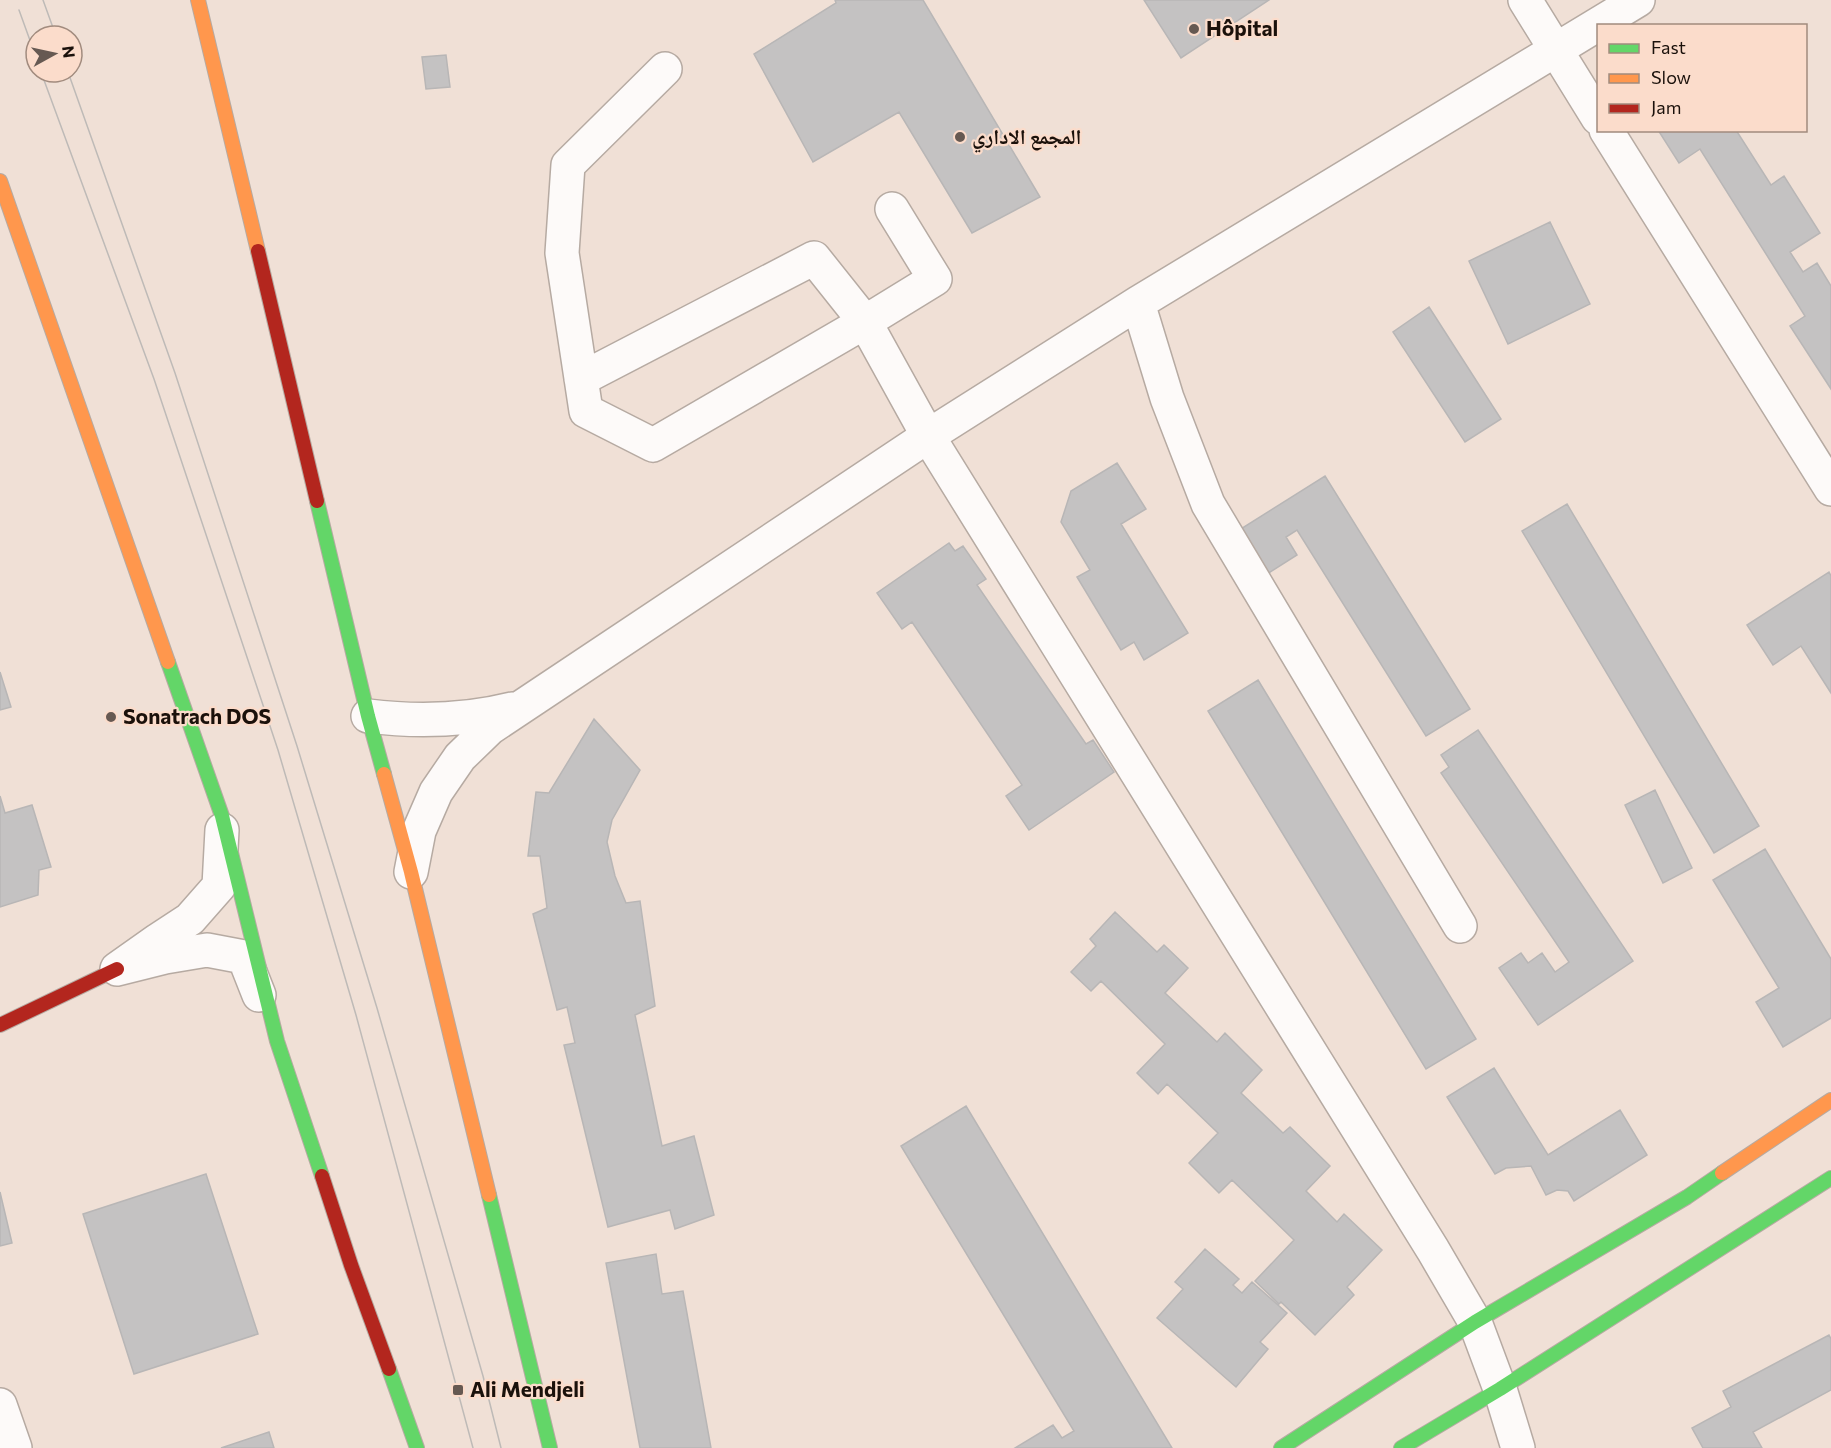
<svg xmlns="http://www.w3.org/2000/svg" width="1831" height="1448" viewBox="0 0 1831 1448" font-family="Commissioner,'Noto Naskh Arabic',sans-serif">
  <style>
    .building { fill: #c4c2c2; stroke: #b8b6b6; stroke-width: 1.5 }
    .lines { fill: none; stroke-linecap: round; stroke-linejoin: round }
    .street-casing { stroke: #b6aaa2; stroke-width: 36 }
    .fast-casing { stroke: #b6aaa2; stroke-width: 16 }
    .slow-casing { stroke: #b6aaa2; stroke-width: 16 }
    .jam-casing { stroke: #b6aaa2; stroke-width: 16 }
    .street { stroke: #fdfaf9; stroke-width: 33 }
    .fast { stroke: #63d668; stroke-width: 14 }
    .slow { stroke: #ff974d; stroke-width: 14 }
    .jam { stroke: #b3261e; stroke-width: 14 }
    .tram { stroke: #bebab7; stroke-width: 1.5 }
    .poi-dot { fill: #665952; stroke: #fbdccb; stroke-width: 2 }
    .labels { text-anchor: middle; stroke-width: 4.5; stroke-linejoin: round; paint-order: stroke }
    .poi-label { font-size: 21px; font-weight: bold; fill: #1b110b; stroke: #fbdccb; text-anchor: start }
  </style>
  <rect width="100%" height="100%" fill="#f0e0d6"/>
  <path class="building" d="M835 0H923L1040 197 972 233 899 112 813 162 754 54 836 3Z
    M1144 0H1269L1181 58Z
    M446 55 450 87 426 89 422 57Z
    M1658 130H1736L1771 185 1784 176 1820 233 1790 252 1803 272 1817 263 1831 286V389L1790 326 1805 316 1700 149 1679 163Z
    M1550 222 1590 304 1508 344 1469 261Z
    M1429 307 1501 419 1465 442 1393 332Z
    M1117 463 1146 509 1121 524 1188 633 1144 660 1134 642 1121 650 1077 577 1090 570 1061 522 1071 491Z
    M1325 476 1470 709 1426 736 1297 530 1286 537 1297 555 1264 576 1236 532Z
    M1567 504 1759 826 1714 853 1522 531Z
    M949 543 955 551 963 546 986 579 977 585 1086 744 1093 740 1114 772 1029 830 1006 796 1022 785 912 622 902 629 877 593Z
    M1829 572 1831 576V693L1801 646 1773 665 1747 625Z
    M0 672 11 707 0 710Z
    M1258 680 1476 1039 1426 1069 1208 711Z
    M594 719 640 770 612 820 607 842 615 876 626 903 640 901 655 1006 635 1015 662 1146 694 1136 714 1215 675 1229 670 1210 608 1227 564 1045 575 1043 567 1007 557 1010 533 914 547 908 540 856H528L536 792 549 793Z
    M1478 730 1633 961 1538 1025 1499 968 1521 953 1528 963 1542 953 1555 972 1569 962 1441 773 1449 767 1441 755Z
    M1655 790 1692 868 1663 883 1625 805Z
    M0 796 5 813 32 805 51 867 39 870 38 895 0 907Z
    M1765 849 1831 959V1018L1783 1047 1756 1002 1779 988 1713 880Z
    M1115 912 1157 952 1164 945 1188 968 1165 993 1217 1042 1225 1033 1262 1070 1241 1093 1283 1133 1290 1127 1330 1166 1306 1191 1337 1222 1344 1214 1382 1250 1347 1287 1354 1295 1315 1335 1281 1302 1279 1304 1255 1281 1294 1240 1232 1180 1219 1193 1189 1163 1218 1133 1167 1084 1158 1094 1137 1073 1165 1044 1101 981 1091 991 1071 972 1096 946 1090 939Z
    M1494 1068 1548 1155 1620 1110 1647 1155 1574 1201 1568 1191 1557 1190 1546 1195 1531 1166 1506 1168 1495 1174 1447 1097Z
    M966 1106 1172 1448H1015L1053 1425 1062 1438 1074 1431 901 1146Z
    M206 1174 258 1334 134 1374 83 1214Z
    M0 1192 12 1243 0 1246Z
    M1205 1249 1239 1279 1233 1285 1242 1293 1252 1282 1287 1313 1260 1342 1268 1349 1236 1387 1157 1318 1183 1289 1175 1282Z
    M656 1254 662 1294 683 1291 711 1448H640L606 1263Z
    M1829 1335 1831 1339V1390L1753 1432 1762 1448H1703L1692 1428 1731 1407 1723 1391Z
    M269 1432 274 1448H221Z"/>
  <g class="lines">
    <g class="street-casing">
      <path id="street" d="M1525 0 1598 118
        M665 69 568 165 562 253 586 411 653 445 865 322 928 436 1433 1250 1475 1322 1500 1389 1518 1448
        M1606 130 1831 489
        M1138 303 1167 398 1208 504 1460 926
        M581 379 814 258 865 322 935 279 892 209
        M368 716C417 722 464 721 512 709
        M222 830 219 886 190 919 158 940 117 969 165 957 207 950 244 957 259 995
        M411 872 419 831 436 792 460 757 490 728 928 436 1138 303 1638 0
        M0 1405 15 1448"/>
    </g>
    <g class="fast-casing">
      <path id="fast" d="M317 501 368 716 384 774
        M168 662 222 816 277 1041 322 1176
        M489 1195 550 1448
        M389 1369 417 1448
        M1281 1448 1475 1322 1687 1197 1722 1173
        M1401 1448 1500 1389 1831 1178"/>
    </g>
    <g class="slow-casing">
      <path id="slow" d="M198 0 258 251
        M0 181 168 662
        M384 774 411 872 489 1195
        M1722 1173 1831 1100"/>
    </g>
    <g class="jam-casing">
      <path id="jam" d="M258 251 317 501
        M0 1025 117 969
        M322 1176 351 1265 389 1369"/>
    </g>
    <use href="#street" class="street"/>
    <use href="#fast" class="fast"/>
    <use href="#slow" class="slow"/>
    <use href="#jam" class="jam"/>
    <path class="tram" d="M43 0 56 36
      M19 10 36 57
      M41 72 154 379 278 750 356 1015 473 1448
      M68 72 175 373 297 746 377 1008 483 1376 501 1448"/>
  </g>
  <g class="poi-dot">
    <circle cx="1194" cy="29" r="6"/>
    <circle cx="960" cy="137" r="6"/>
    <circle cx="111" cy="717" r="6"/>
    <rect x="452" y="1384" width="12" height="12" rx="3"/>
  </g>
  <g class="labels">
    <g class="poi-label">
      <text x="1206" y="36">Hôpital</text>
      <text x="972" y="144">المجمع الاداري</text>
      <text x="123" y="724">Sonatrach DOS</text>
      <text x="470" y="1397">Ali Mendjeli</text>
    </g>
  </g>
  <rect x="1597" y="24" width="210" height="108" fill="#fbdccb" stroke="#a18b7e" stroke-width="1.5"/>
  <rect x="1609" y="44" width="30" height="9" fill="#63d668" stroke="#a18b7e" stroke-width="1.5"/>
  <text x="1651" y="54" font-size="18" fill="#1b110b">Fast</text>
  <rect x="1609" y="74" width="30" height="9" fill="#ff974d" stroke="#a18b7e" stroke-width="1.5"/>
  <text x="1651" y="84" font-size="18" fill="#1b110b">Slow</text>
  <rect x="1609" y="104" width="30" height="9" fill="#b3261e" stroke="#a18b7e" stroke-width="1.5"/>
  <text x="1651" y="114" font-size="18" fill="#1b110b">Jam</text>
  <g transform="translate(54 54) rotate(82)"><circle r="28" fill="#fbdccb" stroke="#a18b7e" stroke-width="1.5"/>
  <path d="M0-4.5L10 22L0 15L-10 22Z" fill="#665952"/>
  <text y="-9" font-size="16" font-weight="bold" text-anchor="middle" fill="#1b110b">N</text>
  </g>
</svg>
